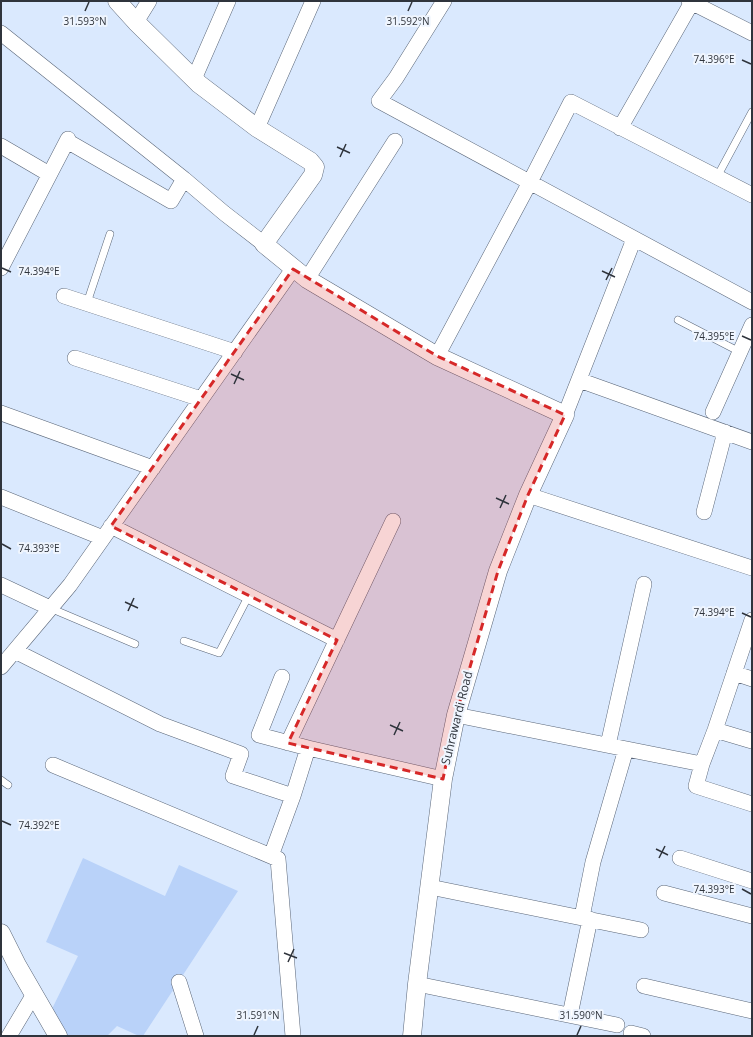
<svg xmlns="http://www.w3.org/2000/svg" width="753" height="1037" viewBox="0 0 753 1037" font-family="'Open Sans',sans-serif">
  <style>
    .green { fill: #b9d2f9 }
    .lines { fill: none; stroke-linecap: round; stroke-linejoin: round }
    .service-casing { stroke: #5b6779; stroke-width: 8 }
    .minor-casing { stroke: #5b6779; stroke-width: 16 }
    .tertiary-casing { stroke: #5b6779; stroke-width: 19 }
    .service { stroke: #fff; stroke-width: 7 }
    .minor { stroke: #fff; stroke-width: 15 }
    .tertiary { stroke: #fff; stroke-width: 18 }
    .marked { fill: #d62828; fill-opacity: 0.2; stroke: #d62828; stroke-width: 3; stroke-dasharray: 8 5; stroke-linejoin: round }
    .ticks { fill: none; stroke: #2f343c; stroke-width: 1.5 }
    .labels { text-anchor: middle; stroke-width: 4; stroke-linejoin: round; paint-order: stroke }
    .street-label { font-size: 12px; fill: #2f343c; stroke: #eff5fe }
    .ticks-label { font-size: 10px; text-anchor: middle; fill: #2f343c; stroke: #eff5fe; stroke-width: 4; stroke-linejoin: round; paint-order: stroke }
  </style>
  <rect width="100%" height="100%" fill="#dae9fe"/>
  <path class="green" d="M83 858 165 896 179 865 238 891 143 1036H139L117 1026 107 1036H60L49 1015 78 956 46 942Z"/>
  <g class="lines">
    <g class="service-casing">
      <path id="service" d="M717 177 752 112
        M87 303 110 234
        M678 320 740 352
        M50 608 135 644
        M184 641 219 653 249 595
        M1 780 8 785"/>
    </g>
    <g class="minor-casing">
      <path id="minor" d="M444 1 396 78 379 101 752 302
        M689 1 752 33
        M136 22 149 1
        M1 33 184 179 224 213 264 244
        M194 79 228 1
        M257 128 313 1
        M620 128 692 2
        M67 141 171 201 184 179
        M1 146 49 174
        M1 268 68 139
        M307 279 395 141
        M64 296 235 352
        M437 356 530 182 571 102 752 195
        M75 358 201 399
        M579 380 752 442
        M713 412 752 325
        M1 413 153 468
        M565 415 634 239
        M528 495 752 568
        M1 497 103 538
        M704 512 725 432
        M111 526 337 640
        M1 585 50 608
        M752 620 715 730 702 764 696 786 752 804
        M15 651 160 724 241 754 233 776 293 796
        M1 667 70 585 293 269
        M734 673 752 679
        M282 677 259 735 308 748 443 779
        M456 715 702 764
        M715 730 752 741
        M288 743 393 521
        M608 745 644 584
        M53 765 278 859 293 1036
        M271 856 293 796 308 748
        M680 858 752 881
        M430 887 641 930
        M664 893 752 916
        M582 917 593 862 626 749
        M179 982 196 1036
        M417 984 617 1025
        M644 986 752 1011
        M570 1015 590 919
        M631 1033 643 1036
        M9 1036 34 994"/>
    </g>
    <g class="tertiary-casing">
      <path id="tertiary" d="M117 1 136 22 199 84 257 128 310 161 315 167 313 175 264 244 307 279 437 356 565 415 528 495 498 571 456 715 443 779 417 984 412 1036
        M1 933 17 965 58 1036"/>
    </g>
    <use href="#service" class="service"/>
    <use href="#minor" class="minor"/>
    <use href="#tertiary" class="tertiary"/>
  </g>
  <path class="marked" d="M293 269 437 356 565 415 528 495 498 571 456 715 443 779 288 743 337 640 111 526Z"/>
  <path class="ticks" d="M85 11 89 2M408 11 412 2M742 60 751 64M337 147 350 153M340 157 346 144M2 268 11 272M602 271 615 277M606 280 612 268M742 336 751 340M231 374 244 380M234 384 240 371M496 498 509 504M500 508 506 495M2 544 11 549M125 602 138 608M128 611 134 598M742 613 751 617M390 725 403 731M394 735 400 722M2 821 11 825M656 849 668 855M659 858 665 846M742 889 751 894M284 953 297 958M288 962 294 949M254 1035 258 1026M577 1035 581 1026"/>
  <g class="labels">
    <g class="street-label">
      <text transform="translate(457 718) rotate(-76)" y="4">Suhrawardi Road</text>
    </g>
  </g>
  <g class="ticks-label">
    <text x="85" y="25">31.593°N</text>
    <text x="408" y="25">31.592°N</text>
    <text x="714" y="63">74.396°E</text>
    <text x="39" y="275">74.394°E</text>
    <text x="714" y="340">74.395°E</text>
    <text x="39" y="552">74.393°E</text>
    <text x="714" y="616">74.394°E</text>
    <text x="39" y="829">74.392°E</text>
    <text x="714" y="893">74.393°E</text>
    <text x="258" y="1019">31.591°N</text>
    <text x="581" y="1019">31.590°N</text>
  </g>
  <rect width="753" height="1037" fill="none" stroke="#2f343c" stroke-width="4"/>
</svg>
